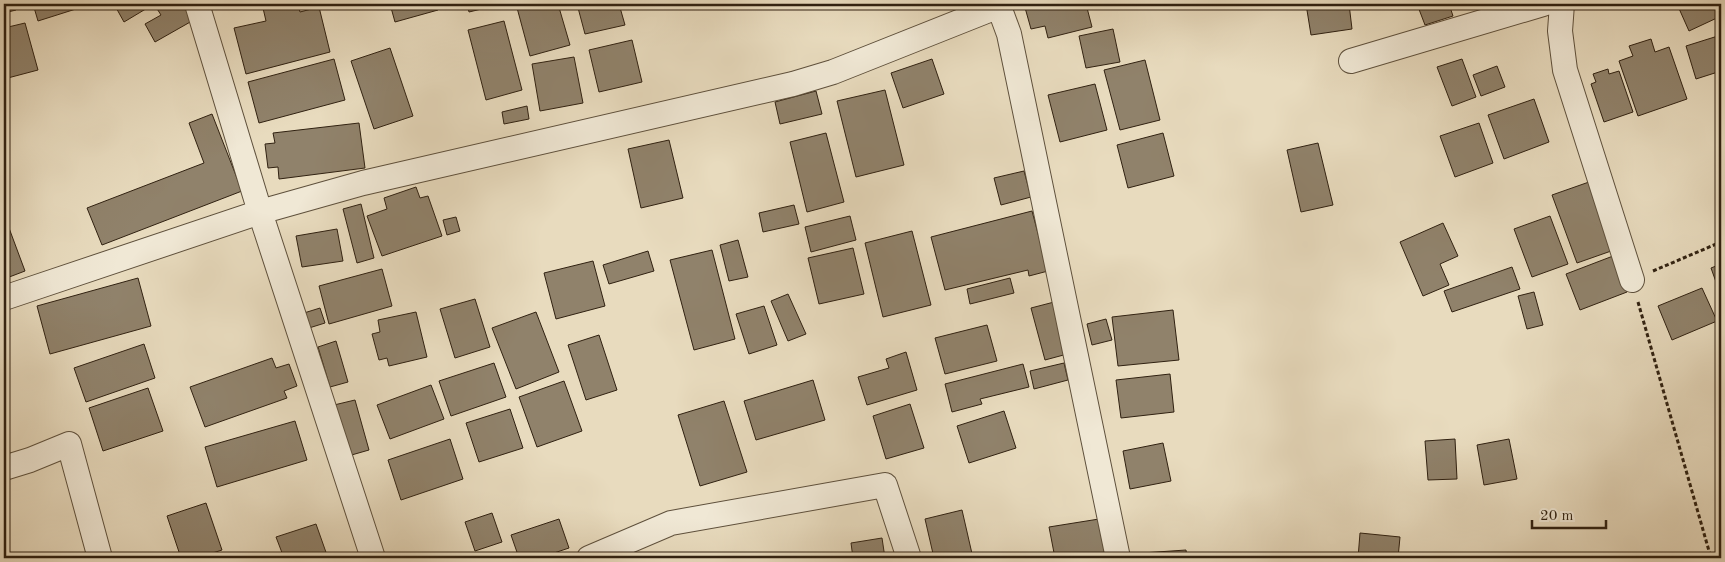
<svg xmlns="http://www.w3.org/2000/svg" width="1725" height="562" viewBox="0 0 1725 562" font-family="'Old Standard TT',serif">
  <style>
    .building { fill: #90826b; stroke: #302111 }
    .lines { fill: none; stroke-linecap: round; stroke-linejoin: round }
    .minor-casing { stroke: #5e503c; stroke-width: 26 }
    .path { stroke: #302111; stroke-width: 3; stroke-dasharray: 4 2.5; stroke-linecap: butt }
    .minor { stroke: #f0e8d5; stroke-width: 24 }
  </style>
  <rect width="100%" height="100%" fill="#e8dbbe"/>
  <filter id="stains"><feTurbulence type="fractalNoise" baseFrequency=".004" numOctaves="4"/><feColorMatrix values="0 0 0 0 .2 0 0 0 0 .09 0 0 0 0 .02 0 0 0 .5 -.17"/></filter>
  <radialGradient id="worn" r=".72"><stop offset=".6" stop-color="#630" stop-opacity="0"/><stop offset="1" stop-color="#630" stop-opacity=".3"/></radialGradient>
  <path class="building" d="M4 4H14L16 10 4 13Z
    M33 4H78L79 8 38 21Z
    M114 4H183L192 21 155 42 145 24 161 15 154 4 124 22Z
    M281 4H298L300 12 319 7 330 52 246 74 234 28 266 21 263 8Z
    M390 4H436L438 10 395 22Z
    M467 4H502L469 12Z
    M516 4H558L570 45 530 56Z
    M577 4H619L625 25 585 34Z
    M1024 4H1086L1092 27 1048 38 1045 26 1031 29Z
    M1306 4H1349L1352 29 1311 35Z
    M1417 4H1449L1453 16 1425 25Z
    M1677 4H1713L1719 17 1689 31Z
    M504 21 522 90 486 100 468 30Z
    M25 23 38 70 4 79V28Z
    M1113 29 1120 62 1086 68 1079 36Z
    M1721 35V71L1696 79 1686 46Z
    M1651 39 1655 52 1669 47 1687 99 1638 116 1619 61 1633 56 1629 46Z
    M632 40 642 82 599 92 589 50Z
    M390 48 413 116 374 129 351 61Z
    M574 57 583 103 540 111 532 64Z
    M334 59 345 100 259 123 248 82Z
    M932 59 944 94 903 108 891 73Z
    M1462 59 1476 97 1452 106 1437 67Z
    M1145 60 1160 120 1120 130 1104 70Z
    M1497 66 1505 87 1481 96 1473 75Z
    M1608 69 1609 74 1619 71 1633 112 1604 122 1591 84 1596 82 1593 74Z
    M1095 84 1107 130 1060 142 1048 95Z
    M885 90 904 165 856 177 837 101Z
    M816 91 822 114 780 124 775 102Z
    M1534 99 1549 142 1504 159 1488 115Z
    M527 106 529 119 504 124 502 112Z
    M212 114 242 191 102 245 87 208 204 163 189 123Z
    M359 123 365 168 279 179 278 167 268 168 265 144 275 143 273 133Z
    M1479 123 1493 163 1455 177 1440 136Z
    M826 133 844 202 807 212 790 142Z
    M1163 133 1174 176 1128 188 1117 145Z
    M669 140 683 198 641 208 628 149Z
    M1318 143 1333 205 1301 212 1287 150Z
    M1024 171 1031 197 1001 205 994 178Z
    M1589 182 1614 250 1577 263 1552 195Z
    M416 187 420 198 428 196 442 236 382 256 367 216 387 209 384 198Z
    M361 204 374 258 357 263 343 209Z
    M794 205 799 224 763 232 759 213Z
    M1032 211 1048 271 1029 276 1028 270 945 290 931 237Z
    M850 216 856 240 811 252 805 227Z
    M1550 216 1568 264 1532 277 1514 229Z
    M456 217 460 231 447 235 443 220Z
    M1443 223 1458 256 1440 264 1449 285 1423 296 1400 242Z
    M9 228 25 271 4 279V230Z
    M337 229 343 261 302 267 296 236Z
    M912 231 931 305 883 317 865 243Z
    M738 240 748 277 729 281 720 245Z
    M853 248 864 294 819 304 808 258Z
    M712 250 735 339 694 350 670 260Z
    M648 251 654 271 609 284 603 265Z
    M1613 256 1627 292 1580 310 1566 274Z
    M593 261 605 306 556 319 544 273Z
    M1721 264V296L1711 268Z
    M1512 267 1520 289 1452 312 1444 291Z
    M382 269 392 306 329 324 319 286Z
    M138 278 151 326 50 354 37 306Z
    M1010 278 1014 293 970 304 967 289Z
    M1702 288 1717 321 1672 340 1658 306Z
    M1534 292 1543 325 1527 329 1518 296Z
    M788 294 806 334 788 341 771 301Z
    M475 299 490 347 455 358 440 309Z
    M1058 301 1071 353 1045 360 1031 308Z
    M764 306 777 345 749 354 736 314Z
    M320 308 325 323 309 328 304 313Z
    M1173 310 1179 360 1118 366 1112 317Z
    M416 312 427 357 389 366 387 358 379 360 372 334 380 332 378 320Z
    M536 312 559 372 516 389 492 328Z
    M1106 319 1112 340 1092 345 1087 324Z
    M987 325 997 361 945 374 935 338Z
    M599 335 617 390 586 400 568 345Z
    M336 341 348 382 330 387 318 347Z
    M144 344 155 378 86 402 74 368Z
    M906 352 917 390 867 405 858 377 889 368 886 359Z
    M272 358 276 368 289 364 297 386 284 391 287 398 205 427 190 387Z
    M494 363 506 397 451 416 439 381Z
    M1064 363 1068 380 1034 389 1030 371Z
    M1023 364 1029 387 980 399 982 404 952 412 945 384Z
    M1170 374 1174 412 1121 418 1116 380Z
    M813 380 825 420 756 440 744 401Z
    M564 381 582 431 537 447 519 397Z
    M431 385 444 419 390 439 377 405Z
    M148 388 163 431 103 451 89 408Z
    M355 400 369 450 348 456 334 405Z
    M724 401 747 472 700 486 678 415Z
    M910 404 924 448 886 459 873 416Z
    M510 409 523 448 479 462 466 423Z
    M1004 411 1016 448 969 463 957 426Z
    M295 421 307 460 217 487 205 447Z
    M450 439 463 479 401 500 388 460Z
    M1455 439 1457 479 1428 480 1425 441Z
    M1509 439 1517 479 1484 485 1477 445Z
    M1163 443 1171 481 1130 489 1123 451Z
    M206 503 222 550 197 558H181L167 516Z
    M962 510 973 558H934L925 519Z
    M492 513 502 542 475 551 465 522Z
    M559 519 569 548 539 558H519L511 535Z
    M1099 519 1106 558H1055L1049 527Z
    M316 524 328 558H284L276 537Z
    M1360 533 1400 537 1398 558H1358Z
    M4 535 11 556 4 558Z
    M882 538 885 558H853L851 543Z
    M1186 550 1187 558H1142V553Z"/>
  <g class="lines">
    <g class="minor-casing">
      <path id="minor" d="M197 4 260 212 373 558
        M998 4 1009 34 1118 558
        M1562 4 1560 31 1565 70 1632 280
        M1351 61 1543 4
        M4 298 260 212 363 183 793 84 833 72 999 6
        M4 468 30 460 69 444 100 558
        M589 558 671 523 885 485 909 558"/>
    </g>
    <path class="path" d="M1653 271 1721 242
      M1638 302 1711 558"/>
    <use href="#minor" class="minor"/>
  </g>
  <rect width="1725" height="562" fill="none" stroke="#e8dbbe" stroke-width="20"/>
  <rect x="5" y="5" width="1715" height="552" fill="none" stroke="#302111" stroke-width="2.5"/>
  <rect x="10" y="10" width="1705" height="542" fill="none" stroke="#302111"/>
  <path d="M1532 520v8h74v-8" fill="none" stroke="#302111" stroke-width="2.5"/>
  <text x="1540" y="520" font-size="15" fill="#302111" stroke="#f0e8d5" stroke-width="4" paint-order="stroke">20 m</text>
  <rect width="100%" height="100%" filter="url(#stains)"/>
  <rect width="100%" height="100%" fill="url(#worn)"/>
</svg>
